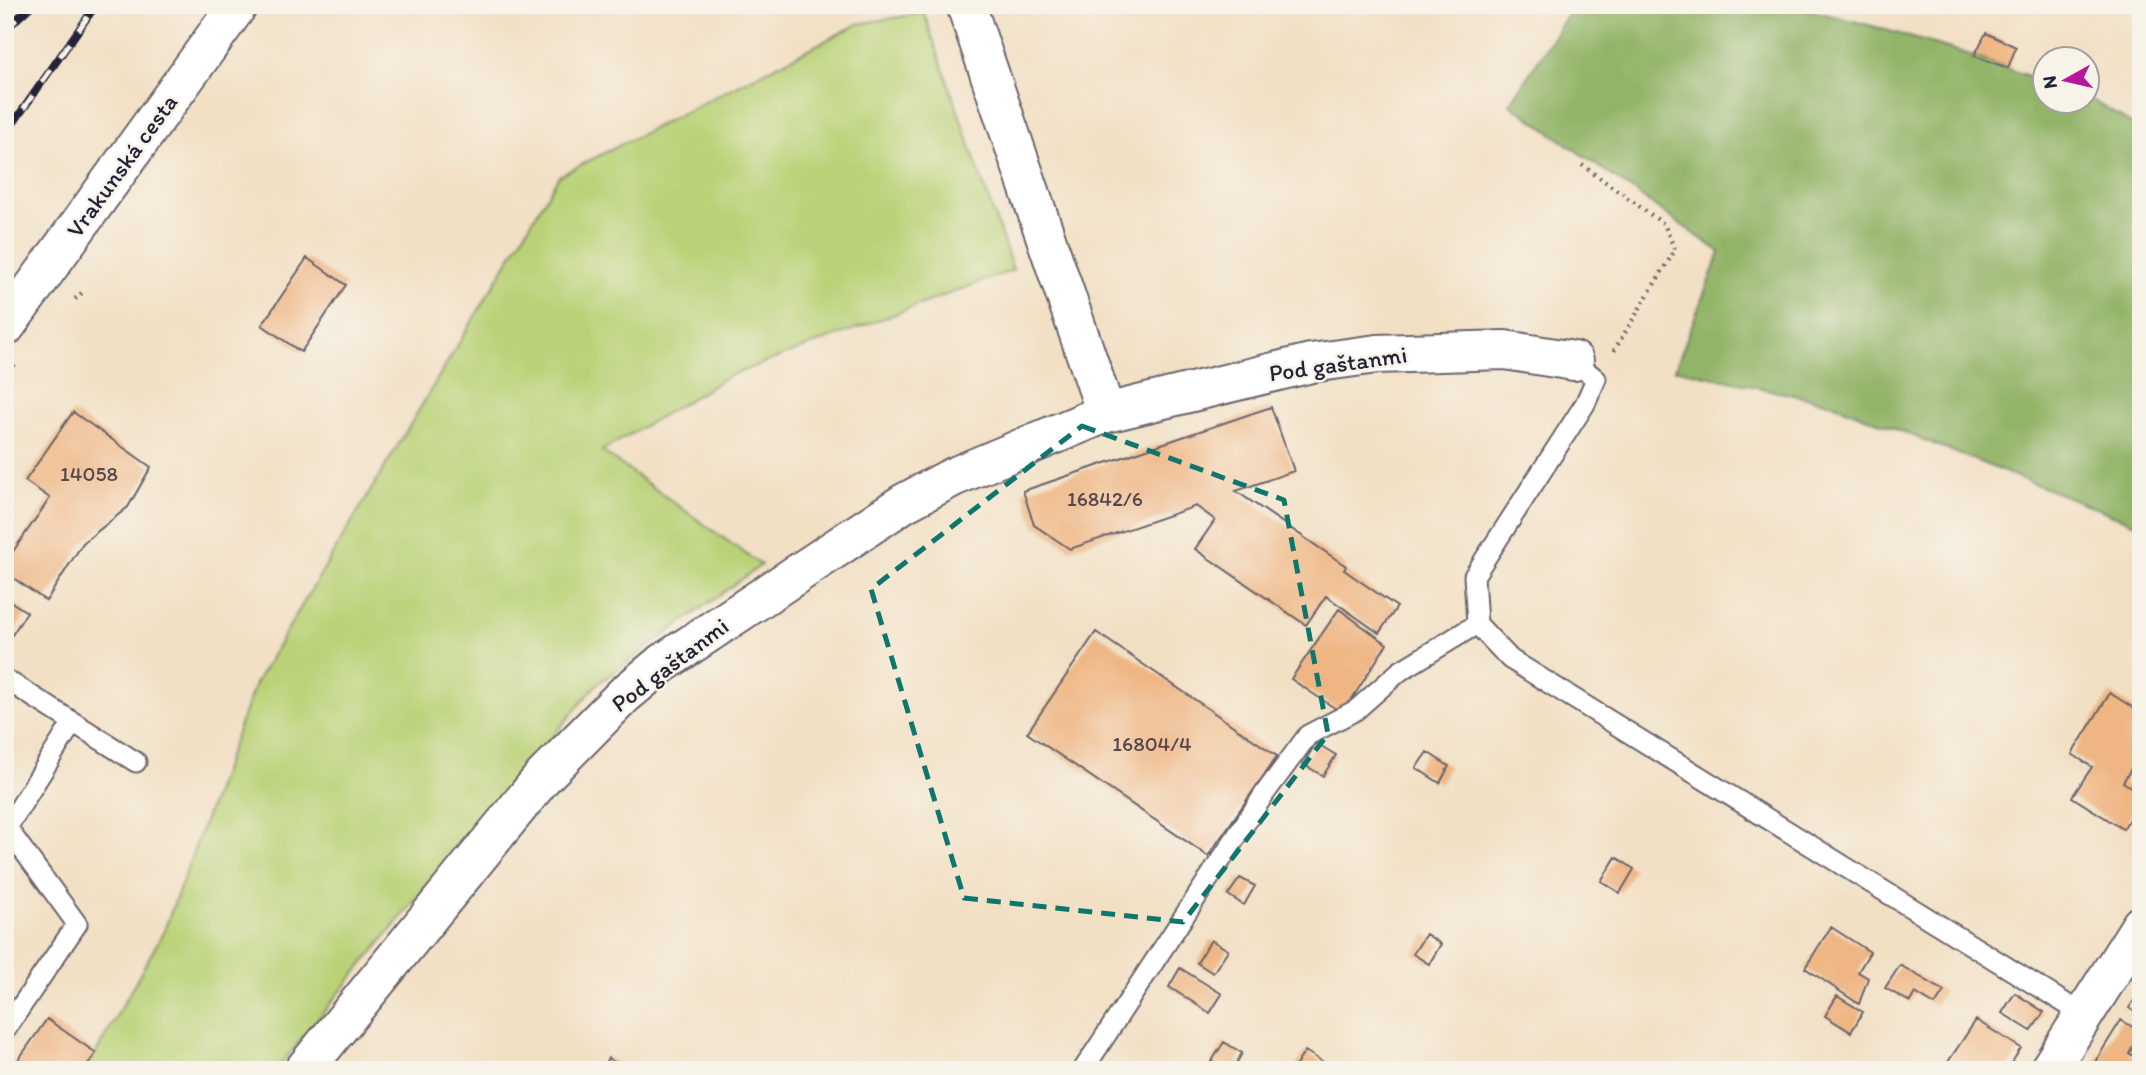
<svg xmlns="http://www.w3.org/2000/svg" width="2146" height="1075" viewBox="0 0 2146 1075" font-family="Itim,sans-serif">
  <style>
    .green { fill: #b9d277; stroke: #6e7a59; stroke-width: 2 }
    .forest { fill: #92b468; stroke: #5a6b52; stroke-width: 2 }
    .building { fill: #efb684 }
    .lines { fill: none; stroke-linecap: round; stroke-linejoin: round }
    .service-casing { stroke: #6b646b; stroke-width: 23 }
    .minor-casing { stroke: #6b646b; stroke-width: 42 }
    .secondary-casing { stroke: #6b646b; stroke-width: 42 }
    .path { stroke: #6b646b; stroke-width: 4.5; stroke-dasharray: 2 5; stroke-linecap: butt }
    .service { stroke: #fff; stroke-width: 19 }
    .minor { stroke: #fff; stroke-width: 38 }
    .secondary { stroke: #fff; stroke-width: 38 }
    .rail-casing { stroke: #22223b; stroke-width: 8 }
    .rail { stroke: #f7f3e8; stroke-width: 5; stroke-dasharray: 16; stroke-linecap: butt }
    .marked { fill: none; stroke: #0f766e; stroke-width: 5; stroke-dasharray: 14 9; stroke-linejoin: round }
    .labels { text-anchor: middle; stroke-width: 5; stroke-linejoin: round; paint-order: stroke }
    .number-label { font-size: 21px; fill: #55474d }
    .street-label { font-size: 24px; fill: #22223b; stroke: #f7f3e8 }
  </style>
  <rect width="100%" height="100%" fill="#f7f3e8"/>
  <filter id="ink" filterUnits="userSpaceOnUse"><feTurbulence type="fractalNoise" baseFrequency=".0143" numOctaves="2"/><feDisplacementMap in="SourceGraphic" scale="14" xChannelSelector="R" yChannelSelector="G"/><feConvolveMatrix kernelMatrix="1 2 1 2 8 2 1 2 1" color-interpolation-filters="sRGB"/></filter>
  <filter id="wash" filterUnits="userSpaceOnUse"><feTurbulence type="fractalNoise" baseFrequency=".00686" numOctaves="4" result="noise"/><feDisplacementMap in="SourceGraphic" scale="28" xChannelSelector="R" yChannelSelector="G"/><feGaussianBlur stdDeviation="1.57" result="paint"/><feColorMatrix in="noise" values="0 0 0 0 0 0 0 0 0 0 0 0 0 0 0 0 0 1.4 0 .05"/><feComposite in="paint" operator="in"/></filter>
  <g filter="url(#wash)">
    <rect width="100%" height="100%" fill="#f2e0c5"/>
    <path class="green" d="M924 13 1013 270 729 376 602 451 761 565 596 685 458 848 276 1070H84L96 1053 164 931 255 684 559 176 858 24Z"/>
    <path class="forest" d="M1574 5H1789L1869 25 1964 53 2044 82V102H2086L2087 97 2141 130V526L1830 403 1675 369 1720 252 1510 104Z"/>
    <g id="blocks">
      <path class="building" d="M1986 33 2016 47 2008 68 1974 56Z
        M307 258 346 285 301 352 262 325Z
        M1271 407 1294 471 1236 491 1346 566 1344 570 1397 607 1379 633 1326 596 1306 625 1195 549 1215 520 1196 506 1070 549 1034 525 1023 491Z
        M73 412 151 467 128 507 83 543 46 601 5 572V563L50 498 25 481Z
        M5 598 27 612 12 635 5 631Z
        M1339 609 1387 644 1348 705 1336 709 1291 679Z
        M1096 632 1277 756 1208 856 1027 733Z
        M2110 693 2141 713V753L2123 782 2141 794V800L2123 829 2072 797 2092 767 2072 754Z
        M1316 743 1336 755 1323 776 1303 764Z
        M1427 752 1449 766 1440 783 1416 768Z
        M1616 857 1634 869 1620 893 1601 881Z
        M1240 878 1255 886 1244 905 1228 895Z
        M1831 927 1870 952 1858 972 1868 978 1859 1004 1805 968Z
        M1426 934 1441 944 1429 964 1413 954Z
        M1211 940 1228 950 1213 973 1197 963Z
        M1900 965 1944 991 1935 1005 1915 993 1910 1002 1885 988Z
        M1180 968 1222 994 1210 1013 1169 987Z
        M2141 990V1016L2129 1008Z
        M2015 993 2044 1012 2031 1031 2002 1013Z
        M1837 996 1863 1012 1851 1032 1825 1016Z
        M47 1019 96 1053 84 1070H11Z
        M1976 1020 2021 1048 2007 1070H1960L1948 1062Z
        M2121 1020 2141 1032 2129 1053 2140 1061 2134 1070H2090Z
        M1224 1042 1242 1053 1237 1062 1250 1070H1206Z
        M1305 1051 1328 1065 1325 1070H1293Z
        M608 1058 626 1070H601Z"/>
    </g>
  </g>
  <g filter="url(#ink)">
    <use href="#blocks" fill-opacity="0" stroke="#6b646b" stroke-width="2"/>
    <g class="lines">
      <g class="service-casing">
        <path id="service" d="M1574 361 1596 379 1585 404 1474 576 1477 624 1510 659 2084 1015
          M5 679 136 762
          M5 1030 77 924 7 828 73 722
          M1083 1070 1265 793 1308 735 1356 710 1400 671 1477 624"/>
      </g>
      <g class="minor-casing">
        <path id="minor" d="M1106 413 1311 363 1377 354 1505 350 1574 361
          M304 1070 542 778 624 695 660 665 904 503 953 477 1106 413 966 5
          M2049 1070 2141 925"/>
      </g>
      <g class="secondary-casing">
        <path id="secondary" d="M5 327 238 5"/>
      </g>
      <path class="path" d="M1582 165 1664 224 1675 250 1612 354
        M75 299 83 292
        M5 377 15 364"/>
      <use href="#service" class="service"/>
      <use href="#minor" class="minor"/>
      <use href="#secondary" class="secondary"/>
      <g class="rail-casing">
        <path id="rail" d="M5 30 32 5
          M5 135 96 5"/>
      </g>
      <use href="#rail" class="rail"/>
    </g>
  </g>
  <path class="marked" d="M1082 426 1284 500 1328 734 1183 922 964 898 871 589Z"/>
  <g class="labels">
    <g class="number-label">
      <text x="89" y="481">14058</text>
      <text x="1105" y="506">16842/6</text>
      <text x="1152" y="751">16804/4</text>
    </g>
    <g class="street-label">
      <text transform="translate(122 166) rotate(-54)" y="8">Vrakunská cesta</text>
      <text transform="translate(1338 364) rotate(-8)" y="8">Pod gaštanmi</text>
      <text transform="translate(670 665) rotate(-37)" y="8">Pod gaštanmi</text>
    </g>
  </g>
  <rect width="2146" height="1075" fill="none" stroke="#f7f3e8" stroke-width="28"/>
  <g transform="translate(2066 80) rotate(262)"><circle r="33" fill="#f7f3e8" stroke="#a29fa3" stroke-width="2"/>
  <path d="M0-5L12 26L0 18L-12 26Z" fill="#b5179e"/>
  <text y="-10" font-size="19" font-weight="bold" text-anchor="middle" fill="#22223b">N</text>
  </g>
</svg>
